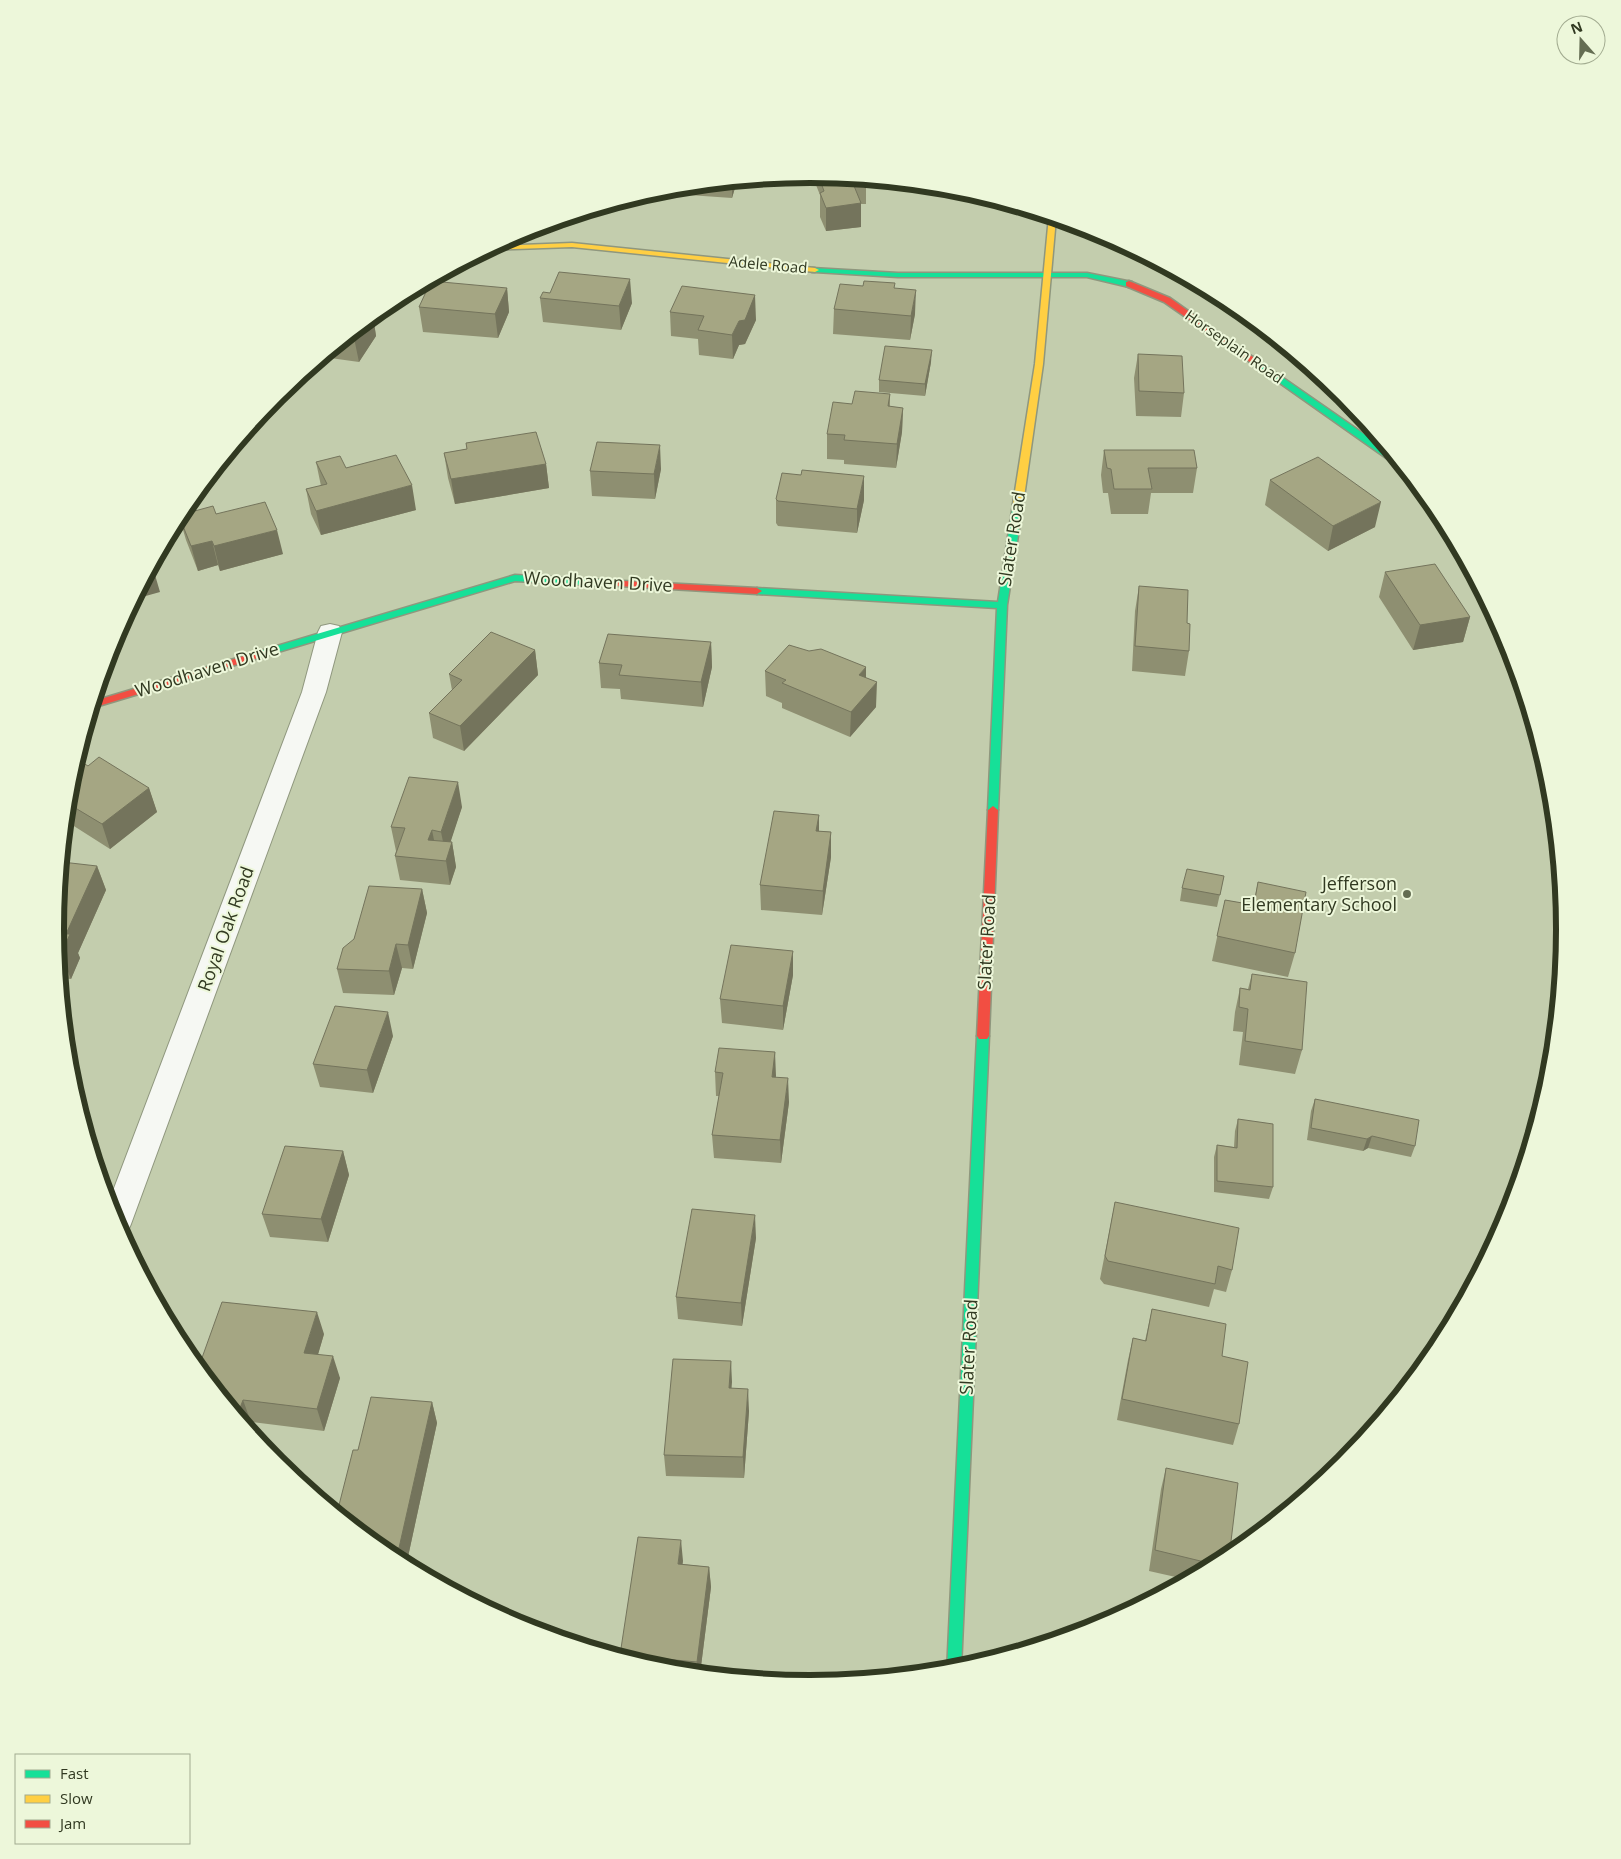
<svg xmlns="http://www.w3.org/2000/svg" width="1621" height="1859" viewBox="0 0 1621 1859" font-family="'Open Sans',sans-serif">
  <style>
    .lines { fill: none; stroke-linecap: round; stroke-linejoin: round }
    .street-casing { stroke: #8f977e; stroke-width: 2 }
    .fast-casing { stroke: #8f977e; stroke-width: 3 }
    .slow-casing { stroke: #8f977e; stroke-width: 3 }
    .jam-casing { stroke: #8f977e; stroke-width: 3 }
    .street { fill: #f6f8f3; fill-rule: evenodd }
    .fast { fill: #16e098; fill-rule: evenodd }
    .slow { fill: #ffcf43; fill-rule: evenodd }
    .jam { fill: #f24e42; fill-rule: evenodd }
    .wall { fill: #8e8f71 }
    .shaded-wall { fill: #74745c }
    .building { fill: #a5a683; stroke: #74745c }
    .poi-dot { fill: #646d52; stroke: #edf7da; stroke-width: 2 }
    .labels { text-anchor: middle; stroke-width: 4; stroke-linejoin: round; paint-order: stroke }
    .far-street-label { font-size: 15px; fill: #313921; stroke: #edf7da }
    .street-label { font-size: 18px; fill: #313921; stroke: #edf7da }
    .poi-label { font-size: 18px; fill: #313921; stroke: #edf7da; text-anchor: end }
    .rim { fill: none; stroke: #313921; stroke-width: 6 }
  </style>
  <rect width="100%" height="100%" fill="#c3cdad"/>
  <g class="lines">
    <g class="street-casing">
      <path id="street" d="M330 624 339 626 342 632 326 692 131 1224 127 1233 121 1235 108 1204 302 692 318 632 321 626Z"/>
    </g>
    <g class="fast-casing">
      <path id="fast" d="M812 268 898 273H1087L1132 282 1133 284 1129 287 1087 277H898L815 272H812Z
        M1253 357 1394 455 1404 467H1399L1250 362V358Z
        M1018 501 1023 504 1007 605 998 810 993 814 988 810 997 608 757 594 752 591 757 588 998 602 1013 504Z
        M515 575 604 580 609 583 604 586 515 581 258 658 254 659 249 656 250 654Z
        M983 1031 987 1033 989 1036 961 1669 947 1672 977 1036 979 1033Z"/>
    </g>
    <g class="slow-casing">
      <path id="slow" d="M1049 216 1056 218 1043 364 1023 504 1018 507 1013 504 1035 364Z
        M572 243 815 268 819 270 815 272 572 247 486 250 494 246Z"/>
    </g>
    <g class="jam-casing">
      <path id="jam" d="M1129 281 1170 298 1257 360 1253 363 1250 362 1164 302 1126 286V282Z
        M604 580 757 588 762 591 757 594 601 585 599 583 601 581Z
        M254 653 259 656 258 658 92 708 94 701Z
        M993 806 998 810 989 1036 987 1039H979L977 1036 988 810Z"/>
    </g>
    <use href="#street" class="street"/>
    <use href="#fast" class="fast"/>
    <use href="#slow" class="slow"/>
    <use href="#jam" class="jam"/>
  </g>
  <path class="wall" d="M816 175 866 179V204H861V227L826 231 820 217V195L816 185Z
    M737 181 732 198 660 193V190L663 188Z
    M507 288 509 312 498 338 423 332 419 307Z
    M895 288 915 314 910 340 833 334 834 309Z
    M540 298 632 303 621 330 543 322Z
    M670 312 756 320 745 344 739 345 733 359 699 355 698 339 671 336Z
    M373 316 376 336 359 362 323 357Z
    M1138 354 1184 393 1181 417 1136 416 1134 378Z
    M931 362 925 396 879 392V380Z
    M890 394V407L903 408 902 432 896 468 844 464V460L827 459V434L852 404Z
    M466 443 546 464 549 488 455 504 448 478 444 453 467 449Z
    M1104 450 1197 468 1193 493H1151L1148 514H1111L1108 493H1103L1101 475Z
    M316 462 346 468 416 510 321 535 311 514 306 489 321 486Z
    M661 469 655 499 592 496 590 471Z
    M801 475 864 500 857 533 778 526 776 523V499Z
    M1270 480 1375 527 1328 551 1265 505Z
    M216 514 283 554 220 571 218 565 198 571 186 540 179 516Z
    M1385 572 1470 617 1463 642 1413 650 1379 597Z
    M1139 586 1187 623 1189 651 1185 676 1132 671 1135 611Z
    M711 642 712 667 703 707 621 699 620 689 601 688 599 663Z
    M535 650 538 675 464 751 433 738 429 713 452 690 449 674Z
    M765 671 866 678 876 707 850 737 782 708V703L766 696Z
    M88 766 149 788 157 812 110 849 66 821 70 782Z
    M462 807 450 842H452L456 867 450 885 400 880 395 856 396 851 391 827Z
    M819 815V831L831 832V857L822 915 761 910 760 885Z
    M97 866 106 890 78 953 80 958 71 979 60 978 55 929Z
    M1224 876 1217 907 1180 901 1182 888Z
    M1258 882 1295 953 1288 977 1212 961 1225 900 1253 905Z
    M422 889 427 913 413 969 402 968 394 995 343 993 337 969Z
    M793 951V975L783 1030 722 1023 720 999Z
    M1252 974 1302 1050 1295 1074 1239 1065 1243 1032 1233 1031 1235 1012 1240 988 1248 989Z
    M393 1036 373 1093 320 1087 313 1064Z
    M775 1052V1078L789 1102 781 1163 714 1158 712 1135 719 1096H716L715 1072Z
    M1315 1099 1415 1146 1411 1157 1368 1148 1363 1151 1307 1140 1311 1111Z
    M1238 1119 1273 1187 1269 1199 1214 1192V1157L1217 1145 1234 1147 1235 1131Z
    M343 1151 349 1175 328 1242 270 1237 262 1214Z
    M1115 1202 1232 1270 1226 1292 1214 1289 1209 1307 1104 1284 1100 1279Z
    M756 1238 742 1326 678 1319 676 1297Z
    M1152 1309 1222 1356 1239 1424 1233 1445 1117 1420 1128 1360 1133 1338 1145 1341Z
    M324 1334 318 1354 340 1378 324 1431 251 1422 248 1430 198 1369Z
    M731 1361V1388L749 1411 744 1478 666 1476 664 1455Z
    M432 1402 437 1423 406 1566 391 1558 337 1513 358 1450Z
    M1166 1468 1229 1558 1189 1580 1149 1571 1161 1489Z
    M683 1561 682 1564 709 1567 711 1587 700 1674 663 1670 620 1657V1655Z"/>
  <path class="shaded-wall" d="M737 181 732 198V182Z
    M861 203V227L826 231V208Z
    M630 279 632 303 621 330 619 306Z
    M507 288 509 312 498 338 495 314Z
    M916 290 915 314 910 340 911 316Z
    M755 295 756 320 745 344 739 345 733 359 732 335 739 321Z
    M373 316 376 336 359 362 354 338 364 323Z
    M932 350 931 362 925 396V384Z
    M903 408 902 432 896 468 897 444Z
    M660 445 661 469 655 499 654 474Z
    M546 464 549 488 455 504 451 479Z
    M864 476V500L857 533V509Z
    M412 485 416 510 321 535 316 511Z
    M1381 502 1375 527 1328 551 1333 526Z
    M277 530 283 554 220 571 214 546Z
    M212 541 218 565 198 571 191 546Z
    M151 568H153L160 592 135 599Z
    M1470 617 1463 642 1413 650 1420 625Z
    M711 642 712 667 703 707 701 682Z
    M535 650 538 675 464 751 460 726Z
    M866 667V691L859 675Z
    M877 682 876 707 850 737 851 712Z
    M458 782 462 807 446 856 441 832Z
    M149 788 157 812 110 849 102 824Z
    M819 815V839L816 831Z
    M432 830 437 855 428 840Z
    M831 832V857L822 915 823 891Z
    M452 842 456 867 450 885 446 861Z
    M97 866 106 890 78 953 80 958 71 979 61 955 66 934Z
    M422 889 427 913 413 969 408 945Z
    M396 944 402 968 394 995 389 971Z
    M793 951V975L783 1030V1006Z
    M388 1012 393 1036 373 1093 367 1070Z
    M775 1052 776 1076 772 1101V1077Z
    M788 1078 789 1102 781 1163 780 1140Z
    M1372 1136 1368 1148 1363 1151 1367 1139Z
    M343 1151 349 1175 328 1242 321 1219Z
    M755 1215 756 1238 742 1326 741 1303Z
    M317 1312 324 1334 312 1375 304 1353Z
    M333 1356 340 1378 324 1431 317 1409Z
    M731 1361 732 1382 730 1409 729 1388Z
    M748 1389 749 1411 744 1478 743 1457Z
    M243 1400 251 1422 248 1430 237 1416Z
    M432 1402 437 1423 406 1566 404 1565 399 1548Z
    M681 1540 683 1561 680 1584 678 1564Z
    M709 1567 711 1587 700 1674H698L697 1662Z"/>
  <path class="building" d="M822 175 866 179 852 181 861 203 826 208 820 193 824 191 821 183 825 182Z
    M559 272 630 279 619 306 540 298 543 292 550 293Z
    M431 281 507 288 495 314 419 307Z
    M864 281 895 283 894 288 916 290 911 316 834 309 840 284 863 286Z
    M682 286 755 295 745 320 739 321 732 335 698 330 704 316 670 312Z
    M364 323 354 338 347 337Z
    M885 346 932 350 925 384 879 380Z
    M1138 354 1182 356 1184 393 1139 391Z
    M855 391 890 394 888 406 903 408 897 444 844 440 845 435 827 434 833 402 852 404Z
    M536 432 546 464 451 479 444 453 467 449 466 443Z
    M597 442 660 445 654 474 590 471Z
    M1104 450H1194L1197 468H1148L1152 489H1114L1111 469 1107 468Z
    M396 455 412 485 316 511 306 489 327 484 316 462 340 456 346 468Z
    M1318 457 1381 502 1333 526 1270 480Z
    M802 470 864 476 857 509 778 501 776 499 782 473 801 475Z
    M265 502 277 530 214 546 212 541 191 546 179 516 180 515 213 506 216 514Z
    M1435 564 1470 617 1420 625 1385 572Z
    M1139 586 1188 590 1187 623 1190 624 1189 651 1135 646Z
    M491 632 535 650 460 726 429 713 462 680 449 674Z
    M608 634 711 642 701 682 619 675 622 665 599 663Z
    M789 645 809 651 821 649 866 667 859 675 877 682 851 712 782 683 786 680 765 671Z
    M99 757 149 788 102 824 67 803 70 782 77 759 88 766Z
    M409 777 458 782 441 832 432 830 428 840 452 842 446 861 395 856 405 828 391 827Z
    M774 811 819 815 816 831 831 832 823 891 760 885Z
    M62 862 97 866 66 934H70L61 955H58L55 929Z
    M1187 869 1224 876 1220 895 1182 888Z
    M1258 882 1306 892 1295 953 1217 936 1225 900 1254 905Z
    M369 886 422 889 408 945 396 944 389 971 337 969 343 948 354 939Z
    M731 945 793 951 783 1006 720 999Z
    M1252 974 1307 982 1302 1050 1245 1041 1248 1009 1239 1007 1240 988 1250 990Z
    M335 1006 388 1012 367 1070 313 1064Z
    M719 1048 775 1052 772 1077 788 1078 780 1140 712 1135 723 1073 715 1072Z
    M1315 1099 1419 1120 1415 1146 1372 1136 1367 1139 1311 1128Z
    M1238 1119 1273 1124V1187L1217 1181V1145L1237 1148Z
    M285 1146 343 1151 321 1219 262 1214Z
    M1115 1202 1239 1228 1232 1270 1218 1266 1215 1284 1108 1261 1105 1256Z
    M692 1209 755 1215 741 1303 676 1297Z
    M222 1302 317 1312 304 1353 333 1356 317 1409 243 1400 237 1416 198 1369Z
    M1152 1309 1226 1324 1222 1356 1248 1362 1239 1424 1122 1399 1133 1338 1146 1341Z
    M673 1359 731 1361 729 1388 748 1389 743 1457 664 1455Z
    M371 1397 432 1402 399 1548 377 1546 337 1513 353 1450H358Z
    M1166 1468 1238 1483 1229 1558 1217 1565 1155 1550Z
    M638 1537 681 1540 678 1564 709 1567 697 1662 620 1655Z"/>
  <circle class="poi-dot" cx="1407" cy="894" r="5"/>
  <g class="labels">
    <g class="far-street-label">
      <text transform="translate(768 265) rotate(5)" y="5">Adele Road</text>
      <text transform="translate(1234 347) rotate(35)" y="5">Horseplain Road</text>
    </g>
    <g class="street-label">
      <text transform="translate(1012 539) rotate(-81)" y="6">Slater Road</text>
      <text transform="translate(598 582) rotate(3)" y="6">Woodhaven Drive</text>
      <text transform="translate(207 670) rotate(-17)" y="6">Woodhaven Drive</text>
      <text transform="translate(226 929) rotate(-70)" y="6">Royal Oak Road</text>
      <text transform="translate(987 942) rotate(-87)" y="6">Slater Road</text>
      <text transform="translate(969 1347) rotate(-87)" y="6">Slater Road</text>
    </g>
    <g class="poi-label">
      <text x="1397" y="890">Jefferson<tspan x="1397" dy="21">Elementary School</tspan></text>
    </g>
  </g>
  <path d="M0 0H1621V1859H0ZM64 929a746 746 0 1 1 1492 0a746 746 0 1 1-1492 0Z" fill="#edf7da" fill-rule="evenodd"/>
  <path class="rim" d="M64 929a746 746 0 1 1 1492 0a746 746 0 1 1-1492 0Z"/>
  <rect x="15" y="1754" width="175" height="90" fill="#edf7da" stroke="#a2ab90"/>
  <rect x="25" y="1770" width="25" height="8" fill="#16e098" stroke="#a2ab90"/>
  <text x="60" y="1779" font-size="15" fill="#313921">Fast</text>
  <rect x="25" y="1795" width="25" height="8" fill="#ffcf43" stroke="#a2ab90"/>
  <text x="60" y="1804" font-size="15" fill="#313921">Slow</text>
  <rect x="25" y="1820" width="25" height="8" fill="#f24e42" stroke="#a2ab90"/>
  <text x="60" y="1829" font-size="15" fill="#313921">Jam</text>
  <g transform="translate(1581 40) rotate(340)"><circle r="24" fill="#edf7da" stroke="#a2ab90"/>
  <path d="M0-4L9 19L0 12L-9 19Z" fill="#646d52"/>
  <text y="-8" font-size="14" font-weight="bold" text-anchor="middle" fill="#313921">N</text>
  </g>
</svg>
